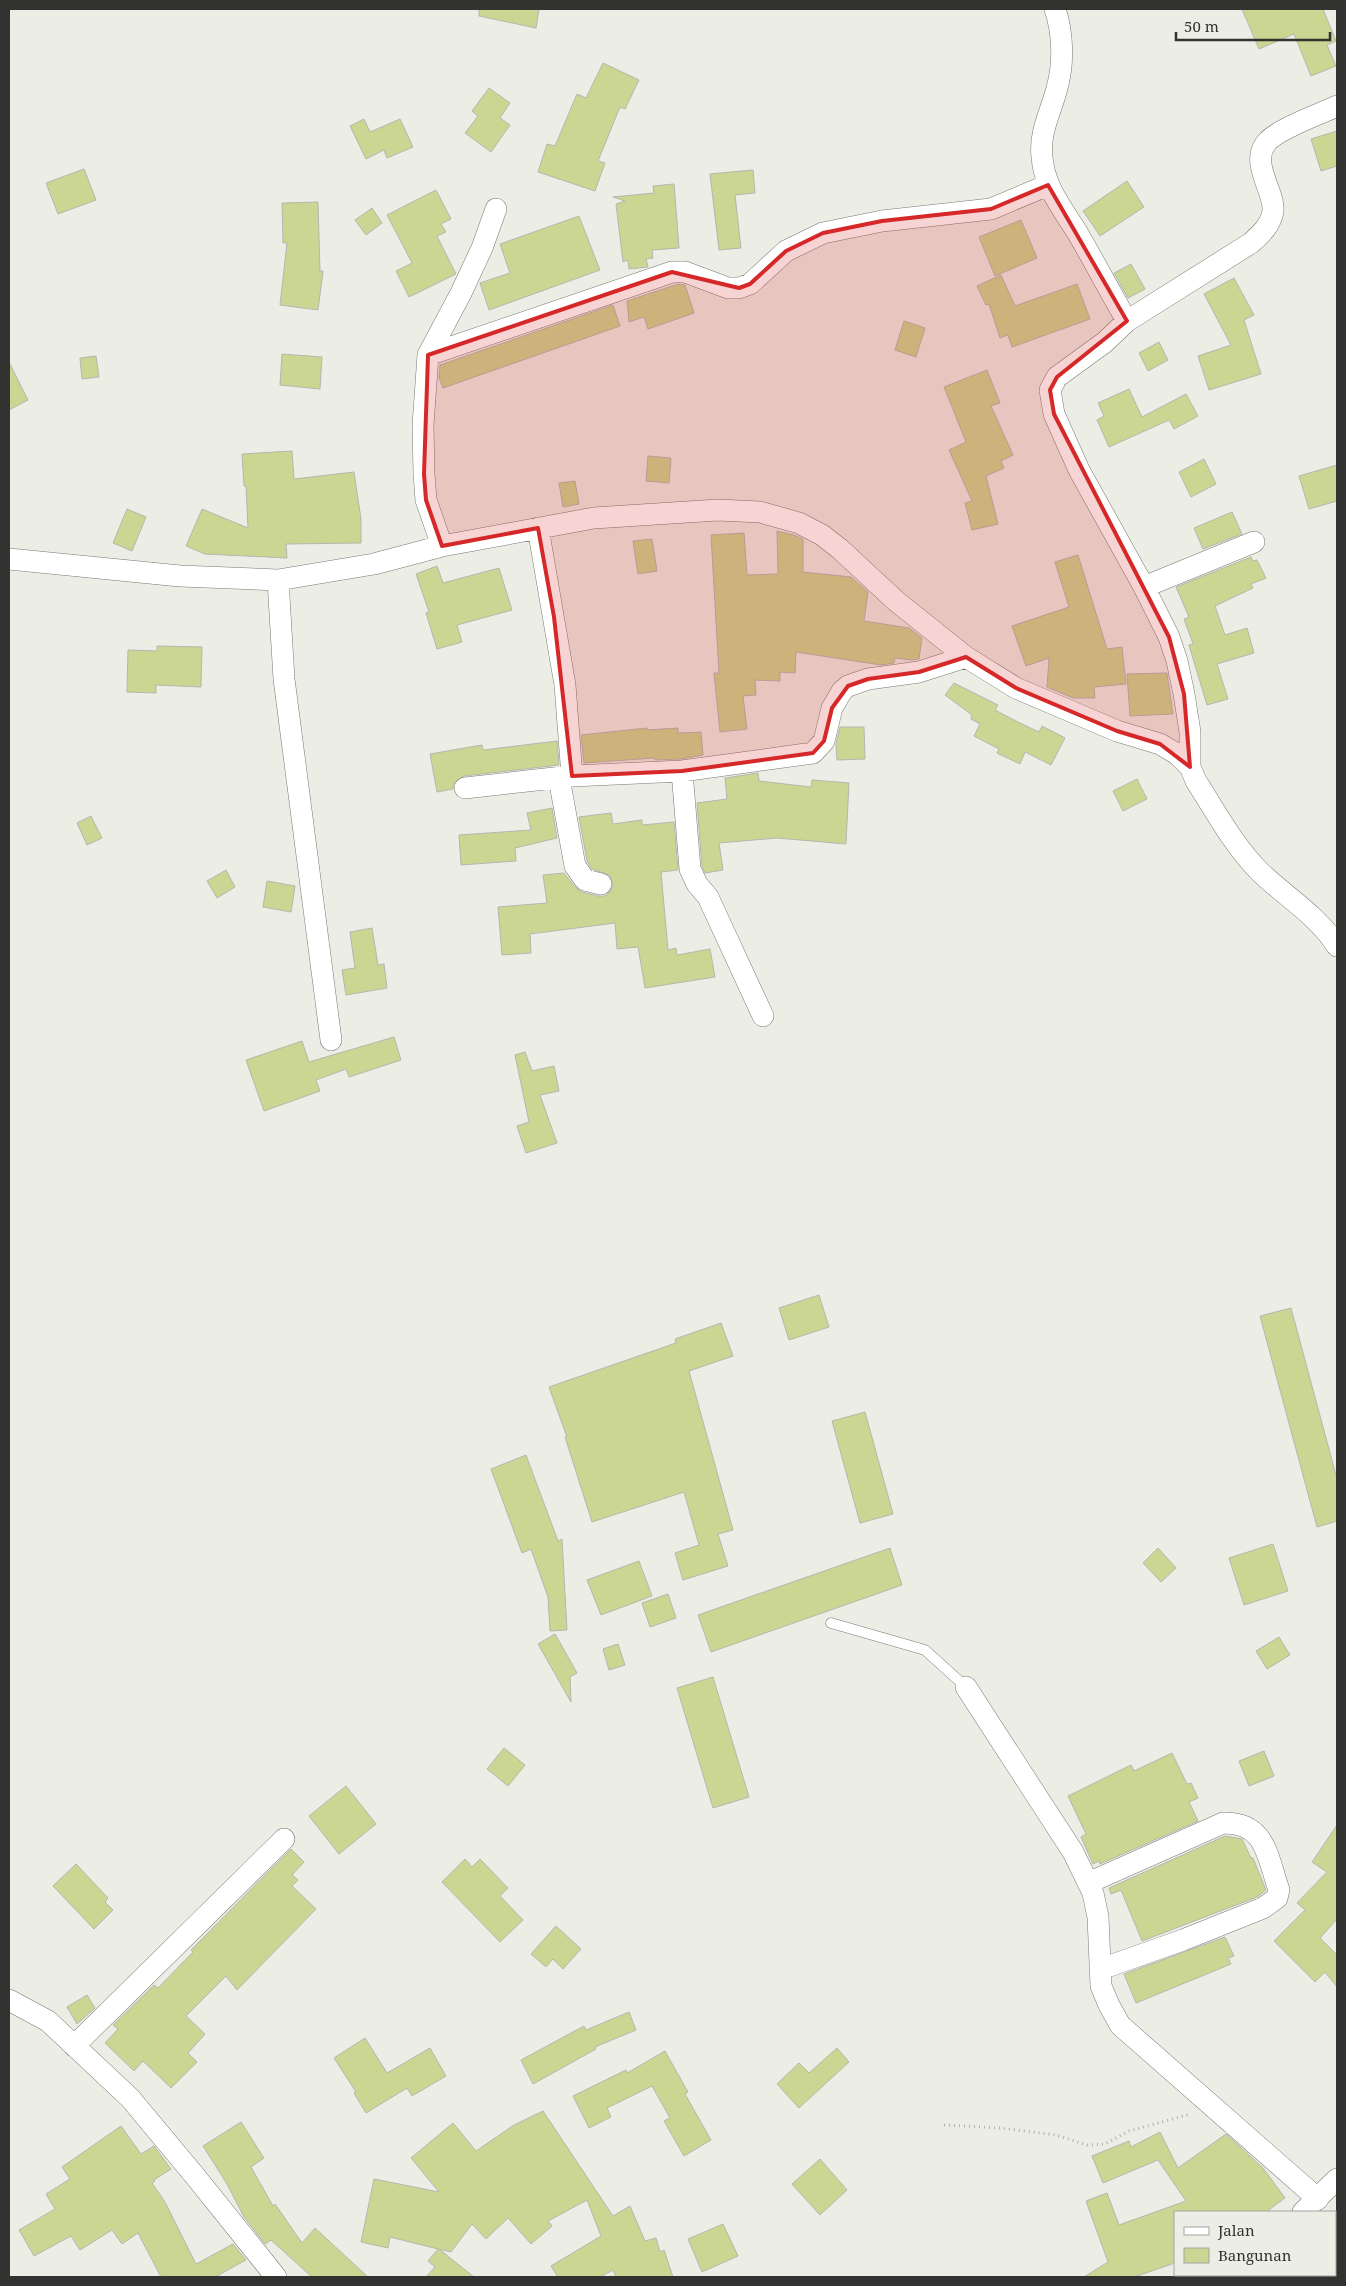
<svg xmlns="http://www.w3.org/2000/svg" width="1346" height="2286" viewBox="0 0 1346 2286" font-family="'Noto Serif',serif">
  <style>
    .building { fill: #cad691; stroke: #b5b7af }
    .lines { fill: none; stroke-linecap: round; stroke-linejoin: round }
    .lane-casing { stroke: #787972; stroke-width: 11 }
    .street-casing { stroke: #787972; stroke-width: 22 }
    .path { stroke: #aeb0aa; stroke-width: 3; stroke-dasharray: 1 4; stroke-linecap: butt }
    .lane { stroke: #fff; stroke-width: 10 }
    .street { stroke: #fff; stroke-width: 21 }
    .marked { fill: #d62828; fill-opacity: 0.2; stroke: #d62828; stroke-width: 4; stroke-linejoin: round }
  </style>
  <rect width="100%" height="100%" fill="#eceee6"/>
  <path class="building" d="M479 9H539L536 28 479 16Z
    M1242 9H1323L1336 41 1327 45 1336 66 1311 76 1294 34 1259 49Z
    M603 63 639 80 625 109 620 107 598 161 605 163 595 191 538 172 547 144 555 146 577 94 586 98Z
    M489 88 510 103 500 118 510 125 491 152 465 133 478 116 472 111Z
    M364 119 370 132 400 119 413 147 387 158 384 150 366 159 350 126Z
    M1337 131V166L1321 171 1311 139Z
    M84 169 96 200 58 214 46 183Z
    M753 170 755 193 735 195 741 248 719 250 710 174Z
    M1127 181 1144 207 1100 236 1083 211Z
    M674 184 679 248 652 250 653 258 646 259 648 267 629 269 628 260 623 262 616 204 625 201 613 197 654 193 653 186Z
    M436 190 451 219 441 224 446 232 437 236 456 274 409 297 396 271 412 263 387 215Z
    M318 202 320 271H323L318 310 280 305 287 243H283L282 203Z
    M372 208 382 223 366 235 355 220Z
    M579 216 600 270 489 310 480 283 510 273 500 244Z
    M1021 220 1037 258 995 276 979 237Z
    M1131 264 1145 289 1128 298 1114 273Z
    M1001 275 1015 306 1077 284 1090 319 1012 347 1008 335 1000 338 989 304 986 305 977 286Z
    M1234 278 1254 315 1244 320 1261 374 1209 390 1198 356 1231 345 1204 294Z
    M678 284 685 285 694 313 648 329 644 317 629 322 627 301Z
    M613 305 620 326 443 388 439 378 440 365Z
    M904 321 925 328 916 357 895 350Z
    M1159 342 1168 360 1148 371 1139 353Z
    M282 354 322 357 320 389 280 385Z
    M96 356 99 377 82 379 80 358Z
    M9 362 28 400 9 410Z
    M987 370 1000 403 991 406 1013 455 1001 461 1004 468 986 476 998 524 972 530 965 503 972 501 949 450 966 442 944 387Z
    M1129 389 1142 417 1186 394 1198 416 1174 429 1169 420 1109 447 1097 420 1104 416 1098 403Z
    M292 451 294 479 354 472 361 519V543L286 544 287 558 205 554 186 546 202 509 248 528 246 486H244L242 454Z
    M648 456 671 458 669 483 646 481Z
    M1204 459 1216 484 1191 497 1179 472Z
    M1337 465V501L1309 509 1299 476Z
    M575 481 579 504 563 507 559 483Z
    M127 509 146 517 132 551 113 543Z
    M1232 512 1242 534 1203 549 1194 528Z
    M777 531 794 535 803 539V572L851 577 868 592 864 621 909 628 922 638 919 659 911 660 895 658 894 663 881 665 796 652 795 673 780 672V681L755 680 756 695 743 696 747 729 720 732 714 673H719L711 535 744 533 747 575 778 574Z
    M652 539 657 571 638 574 633 541Z
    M1078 555 1107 649 1122 647 1126 684 1094 687 1095 698H1073L1047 687 1049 658 1026 666 1012 626 1069 607 1055 562Z
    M1251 557 1253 561 1257 560 1266 578 1251 584 1253 588 1215 606 1225 635 1247 628 1254 653 1217 664 1228 699 1207 705 1189 645 1193 644 1184 619 1189 617 1176 587Z
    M437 566 443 583 499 568 512 610 457 625 462 642 437 649 426 613 429 612 416 574Z
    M157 646 202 647 201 687 156 685V693L127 692 128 650 157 651Z
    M1167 673 1173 714 1130 716 1127 674Z
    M954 683 998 705 995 710 1016 721 1039 732 1042 726 1065 738 1051 765 1025 752 1020 764 997 753 999 749 974 736 980 724 971 719 972 715 945 695Z
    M840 727H864L865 759 837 760 836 744Z
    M647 728V730L678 728V733L701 732 703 755 681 759 655 760V758L584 763 581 735Z
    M557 741 559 765 464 776 454 783 453 789 437 792 430 754 482 745 483 750Z
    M758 773 759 781 811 787 812 780 849 783 846 844 777 838 719 843 723 870 705 873 702 866 697 803 727 799 725 778Z
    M1137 779 1147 799 1123 811 1113 791Z
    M552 808 557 838 515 848 516 861 461 865 459 835 531 830 527 813Z
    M611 813 613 824 642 820V825L674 822 678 870 661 872 668 950 676 948 677 955 710 949 715 977 645 988 638 947 617 949 615 923 530 934 531 953 502 955 498 907 547 903 543 875 564 873 575 887 582 892 598 896H605L610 892 613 887 610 875 592 869 587 861 579 817Z
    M91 816 102 838 87 845 77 823Z
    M226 870 235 887 217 898 207 881Z
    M267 881 295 886 291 912 263 907Z
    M372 928 378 965 384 964 387 988 346 995 342 970 355 968 350 932Z
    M394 1037 401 1060 349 1077 346 1069 316 1080 320 1091 264 1111 246 1060 302 1041 309 1062Z
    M525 1052 532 1071 554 1066 559 1091 540 1095 557 1143 526 1153 517 1126 529 1122 515 1055Z
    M819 1295 829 1327 789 1340 779 1308Z
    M1291 1308 1337 1479V1521L1317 1527 1260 1316Z
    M721 1323 733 1356 689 1371 733 1530 718 1534 728 1566 683 1580 675 1553 699 1545 684 1492 592 1522 565 1437H567L549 1387 676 1343 675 1339Z
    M865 1412 893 1514 860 1523 832 1421Z
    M526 1455 558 1541 562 1539 567 1630 550 1631 548 1597 531 1549 522 1553 491 1469Z
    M1273 1544 1288 1591 1244 1605 1229 1558Z
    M890 1548 902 1585 711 1652 698 1615Z
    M1158 1548 1176 1568 1161 1582 1143 1563Z
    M639 1561 652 1596 601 1615 587 1580Z
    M668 1594 676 1618 650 1627 642 1603Z
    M555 1634 577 1673 570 1677 571 1702 538 1644Z
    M1279 1637 1290 1655 1267 1669 1256 1651Z
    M618 1644 625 1665 609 1670 603 1649Z
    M713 1677 749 1797 713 1808 677 1688Z
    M504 1748 525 1765 508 1786 487 1769Z
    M1264 1751 1274 1776 1249 1786 1239 1761Z
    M1172 1753 1187 1784 1191 1783 1198 1798 1189 1802 1198 1821 1100 1864 1099 1861 1093 1864 1081 1837 1086 1834 1068 1796 1131 1765 1134 1771Z
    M346 1786 376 1824 339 1854 309 1816Z
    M1337 1825V1919L1320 1938 1337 1955V1987L1325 1972 1315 1982 1274 1941 1305 1910 1297 1903 1327 1872 1312 1862Z
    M1225 1836 1242 1839 1251 1858H1253L1266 1890 1257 1897 1142 1941 1121 1890 1111 1894 1109 1888Z
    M291 1849 304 1862 292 1875 298 1880 292 1886 316 1909 237 1990 226 1976 186 2016 205 2034 188 2053 197 2062 171 2088 143 2061 134 2071 105 2043 118 2029 113 2025 154 1985 158 1988 193 1952 191 1950Z
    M465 1859 472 1867 480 1859 508 1888 500 1896 523 1920 500 1942 442 1882Z
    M76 1864 108 1898 105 1902 113 1910 94 1929 53 1886Z
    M556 1926 581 1949 563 1969 553 1959 546 1967 531 1954Z
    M1225 1937 1234 1956 1228 1958 1231 1964 1136 2003 1124 1974Z
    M87 1995 95 2008 77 2024 67 2007Z
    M629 2012 636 2030 595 2047 596 2049 533 2084 521 2060 584 2026 586 2030Z
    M365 2038 387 2073 430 2048 446 2076 412 2096 407 2088 366 2113 354 2093 356 2092 334 2058Z
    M837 2048 849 2062 799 2108 777 2084 799 2063 809 2073Z
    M665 2051 688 2092 685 2094 711 2140 684 2156 664 2121 670 2118 652 2086 607 2108 611 2117 589 2128 573 2096 626 2070 627 2073Z
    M543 2111 613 2216 630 2206 645 2241 656 2238 660 2252 664 2250 673 2277H616L613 2270 600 2277H558L551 2266 601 2236 587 2200 548 2221 552 2226 531 2244 508 2218 486 2239 472 2224 451 2252 439 2249 474 2277H426L435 2267 428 2261 438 2249 390 2237 388 2248 361 2242 374 2179 439 2192 411 2158 453 2123 476 2151 514 2125Z
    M241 2122 264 2158 251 2167 273 2206 275 2204 302 2243 315 2228 368 2277H312L271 2240 265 2244 244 2217 227 2184 203 2146Z
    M121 2126 141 2154 154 2146 171 2169 154 2180 155 2181 152 2183 165 2202 196 2264 233 2244 246 2260 215 2277H161L138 2233 122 2244 112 2230 80 2250 71 2236 34 2256 19 2230 55 2209 46 2194 70 2179 62 2167Z
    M1160 2132 1178 2168 1226 2134 1263 2168 1285 2198 1266 2212H1175V2263L1134 2277H1084L1108 2262 1086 2201 1107 2193 1119 2225 1186 2201 1158 2160 1103 2183 1092 2156 1129 2141 1131 2147Z
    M820 2159 847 2190 820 2215 792 2184Z
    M723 2224 738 2256 702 2272 688 2239Z"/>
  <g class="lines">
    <g class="lane-casing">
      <path id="lane" d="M831 1623 925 1650 966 1687"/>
    </g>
    <g class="street-casing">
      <path id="street" d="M1055 9C1063 33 1064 63 1057 88 1051 112 1039 132 1042 157 1044 186 1062 208 1077 232 1094 261 1110 292 1127 321
        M428 355 672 272H685L728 288H739L750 284 786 251 823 233 882 221 991 209 1048 185
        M538 528 565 685 572 776
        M442 546 426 500 424 474 423 425 428 355 461 293 482 248 496 209
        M9 559 180 576 278 580 374 564 442 546 594 518 718 510 760 512 799 523 822 535 840 549 896 601 966 657 1016 688 1117 731 1160 744 1177 754 1190 767 1196 781C1216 812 1234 846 1260 872 1286 897 1317 915 1337 946
        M278 580 284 679 331 1040
        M1144 587 1254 542
        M1190 767V732L1184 694 1177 661 1169 637 1144 587 1079 470 1054 414 1050 390 1057 377 1105 342 1127 321 1251 243C1261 234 1271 225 1273 211 1275 191 1248 161 1268 141 1280 128 1320 114 1337 106
        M682 771 690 869 697 884 708 897 763 1016
        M559 778 575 866 585 880 601 884
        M465 788 572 776 682 771 813 753 824 741 832 708 842 691 848 686 868 679 919 672 966 657
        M966 1687 1073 1852 1093 1893 1098 1917 1101 1986 1109 2005 1120 2025 1318 2199
        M1088 1883 1223 1823C1266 1822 1267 1856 1279 1890L1277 1898 1263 1908 1183 1940 1101 1969
        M9 2000 48 2021 130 2098 195 2176 276 2277
        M74 2046 284 1839
        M1303 2212 1337 2179
        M1234 2277 1237 2275"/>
    </g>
    <path class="path" d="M944 2125 1001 2128 1056 2135 1087 2145 1105 2144 1129 2131 1191 2114"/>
    <use href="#lane" class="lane"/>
    <use href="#street" class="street"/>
  </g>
  <path class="marked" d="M1048 185 1127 321 1057 377 1050 390 1054 414 1169 637 1184 694 1190 767 1160 744 1117 731 1016 688 966 657 919 672 868 679 848 686 832 708 824 741 813 753 682 771 572 776 554 617 538 528 442 546 426 500 424 474 428 355 672 272 739 288 750 284 786 251 823 233 882 221 991 209Z"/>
  <rect width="1346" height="2286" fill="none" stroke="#323330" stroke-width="20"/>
  <rect x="1174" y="2211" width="162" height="65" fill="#eceee6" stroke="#a2a39d"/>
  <rect x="1184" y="2227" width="25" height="8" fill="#ffffff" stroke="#a2a39d"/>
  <text x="1218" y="2236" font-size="15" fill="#323330">Jalan</text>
  <rect x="1184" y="2248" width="25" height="15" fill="#cad691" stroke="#a2a39d"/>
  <text x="1218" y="2261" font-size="15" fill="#323330">Bangunan</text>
  <path d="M1176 32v8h154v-8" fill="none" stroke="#323330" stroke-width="2.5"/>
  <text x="1184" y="32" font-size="15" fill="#323330" stroke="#eceee6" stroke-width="4" paint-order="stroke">50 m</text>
</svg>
